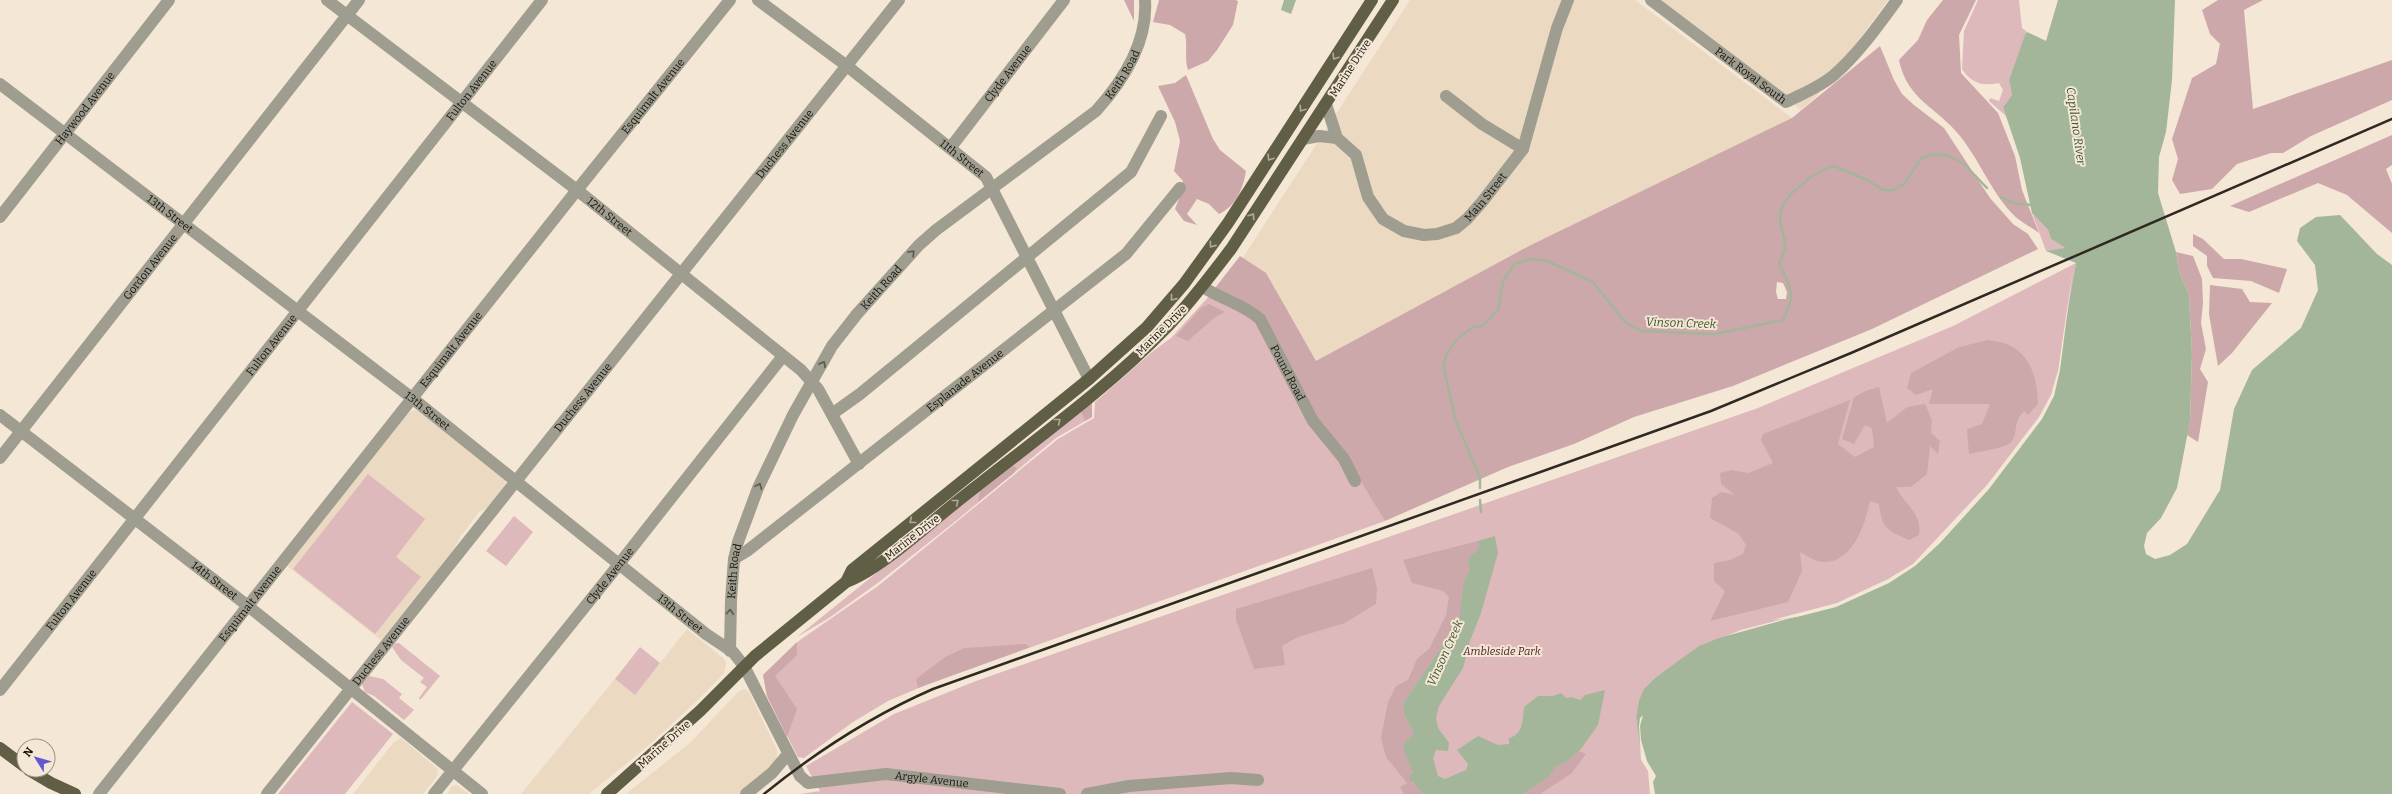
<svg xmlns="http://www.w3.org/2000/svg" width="2392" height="794" viewBox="0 0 2392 794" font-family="Bitter,serif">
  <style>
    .built { fill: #ebd9c1 }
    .green { fill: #ddb9bc }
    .forest { fill: #cda8ab; fill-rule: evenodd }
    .water { fill: #a3b69a }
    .pier { fill: #f4e7d5 }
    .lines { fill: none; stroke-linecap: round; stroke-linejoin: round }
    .stream { stroke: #a3b69a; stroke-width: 2.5 }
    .minor { stroke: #9e9d8f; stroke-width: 12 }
    .major { stroke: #605f46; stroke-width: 12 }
    .rail { stroke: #2f2922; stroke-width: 2.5 }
    .oneway { stroke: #b1aa95 }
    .oneway2 { stroke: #5b584e }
    .labels { text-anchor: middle; stroke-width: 4; stroke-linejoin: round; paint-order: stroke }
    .street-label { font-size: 11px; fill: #18130d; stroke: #f4e7d5 }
    .park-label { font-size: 11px; font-style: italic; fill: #4c1c23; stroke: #f4e7d5 }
    .water-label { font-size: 12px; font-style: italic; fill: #3b562c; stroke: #f4e7d5 }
  </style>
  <rect width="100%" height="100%" fill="#f4e7d5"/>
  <path class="built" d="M1410 0H1635L1792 118 1308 371 1242 259Z
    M1658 0H1888L1818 95 1801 110Z
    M415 410 423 413 505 480V484L488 507 479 512 460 537 453 551 381 640 286 565 407 413Z
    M687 629 723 658 726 663 724 673 700 698 649 745 589 794H521L615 679 635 695Z
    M744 689 749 692 777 750V758L771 767 738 794H626L691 742 738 692Z
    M401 738 438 769 437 776 423 794H353L394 742Z
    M456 785 458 786 469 794H447L450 790V787Z"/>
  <path class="green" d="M1978 0H2019L2022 28 2027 32 2009 80 2012 95 2003 107 2006 116 1989 101 1990 98 1999 101 2003 90 1999 83C1982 86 1972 84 1962 69L1964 31Z
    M2032 213 2048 230 2051 239 2066 249 2046 251Z
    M1242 260 1385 521 928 684 888 701 853 722 804 758 798 757 767 696 763 675 800 640 878 586 1058 439 1094 418 1095 402 1152 352 1171 338Z
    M2076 263 2051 432 2060 370 2048 406 1989 486 1914 565 1837 605 1741 630 1699 647 1656 677 1644 690 1639 700 1636 717 1641 754 1650 775 1651 794H800L820 791 806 766 894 714 976 681 1758 408 1953 326Z
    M1090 401 1092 403V417L1056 438 957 520 879 582 829 618 797 637Z
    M368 474 425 519 396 557 421 577 375 634 293 569Z
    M514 516 533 532 506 566 486 551Z
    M396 643H399L440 676 422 698 419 700V698L427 687 420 682 424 678 401 660 392 647Z
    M640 647 660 663 635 695 615 679Z
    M369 676 383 679 402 694 399 698 414 710 404 720 374 696 365 692 362 684Z
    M352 702 393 734 345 794H278Z"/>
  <path class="forest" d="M1124 0H1134V21Z
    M1159 0H1235L1238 1 1233 25 1217 50 1208 61 1188 70C1184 58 1188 47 1185 34L1170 25 1153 22Z
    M1943 0H1976L1959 35 1961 73 1998 113 2015 156 2022 190 2039 233C2032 228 2025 224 2018 219 1993 197 1981 162 1960 136 1937 107 1907 100 1899 60L1918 40 1927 20Z
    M2218 0H2263L2244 10 2253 109 2392 60V100L2311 136 2283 153H2271L2237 164 2212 189 2180 194 2172 180 2178 159 2172 139 2192 78 2216 64 2220 44 2210 34 2202 10Z
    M1880 46 1894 80 1902 94 1914 105 1944 128 1990 198 2013 224 2028 234 2038 249 1872 329 1733 386 1634 417 1574 444 1508 467 1385 521 1342 450 1319 422 1263 315 1215 288 1240 256 1266 273 1316 361 1529 246 1792 118ZM1777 282 1783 283 1787 292 1786 299H1778L1776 292Z
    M1186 75 1213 139 1220 150 1246 171C1243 189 1236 206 1219 214L1209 204 1197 199 1187 214 1197 225 1184 221 1175 209 1182 191 1183 181 1174 171 1180 141 1175 122 1158 86 1175 83Z
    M2392 135V165L2386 169 2392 184V233L2347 195 2318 183 2249 212 2230 206Z
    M2193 234 2203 239 2224 259H2241L2287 269 2279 293 2251 281 2213 278 2207 266V256L2193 246Z
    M2176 252 2193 256 2202 279 2203 303 2201 323 2206 349 2200 369 2208 382 2198 442 2187 435 2190 421 2192 354 2189 295 2179 271Z
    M2210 285 2242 289 2250 302 2272 303 2232 353 2218 366 2209 314Z
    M1209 304 1225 312 1214 318 1188 341 1176 336 1201 308Z
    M1988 340C1994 341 2003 342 2009 345 2033 357 2037 381 2038 404L2028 415 2024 411C2013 423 2018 429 2013 440 2007 449 1980 451 1969 454L1967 429 1982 424 1990 404H1929L1933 389 1916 395 1907 388 1911 373 1959 347Z
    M1879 387 1887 423 1907 407 1925 404 1932 420 1931 433 1940 441 1938 454 1930 446 1927 474 1911 487H1896C1905 505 1923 514 1919 535L1909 540C1887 530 1882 529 1879 504L1870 501C1865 525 1853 563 1823 562 1815 562 1806 555 1800 552L1802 571 1788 602 1710 621 1725 591 1714 581V563L1730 560 1743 554 1746 545 1739 534 1710 518 1712 498 1721 492 1735 495 1721 484 1720 473 1732 470 1748 473 1773 463 1761 440 1763 434 1850 400 1838 444 1855 457 1874 447 1872 428 1865 425 1854 444 1842 439 1854 397 1868 390Z
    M1090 401 1092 403V417L1085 421 1080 409Z
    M1013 466 1017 468 1014 473 978 502 980 490Z
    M1478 541 1479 549 1472 554 1470 568 1463 584 1459 621 1404 702V714L1414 734 1407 757 1413 773 1412 784 1417 786 1424 794H1404L1400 787 1407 783 1386 757 1381 738 1388 702 1396 686 1408 680 1417 659 1429 649 1446 615 1449 597 1443 591 1412 583 1403 560Z
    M1372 568 1377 588 1376 604 1345 623 1298 637 1282 646 1285 665 1254 669 1236 620V609Z
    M797 642V655L775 676 797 709 787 737 767 696 763 675Z
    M1025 644 1030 647 918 688 916 679 945 657 964 648Z
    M1579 751 1586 754 1572 773 1540 794H1523L1549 777 1556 766 1565 763Z"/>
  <path class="water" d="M1284 0H1296L1291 14 1281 10Z
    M2058 0H2175L2172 80 2166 132 2159 157 2158 193 2176 252 2179 271 2189 295 2192 354 2190 421 2177 488 2161 518 2147 533 2144 546 2146 554 2155 559 2170 555 2187 544 2220 490 2234 409 2252 370 2301 328 2318 290 2315 265 2297 241 2300 228 2316 217 2340 215 2377 254 2392 265V794H1651L1650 775 1641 754 1636 717 1639 700 1644 689 1656 677 1699 646 1719 638 1837 605 1914 565 1989 486 2041 418 2053 396 2076 263 2046 251 2065 248 2051 239 2048 230 2032 213 2020 158 2003 107 2012 95 2009 80 2025 35 2027 32 2046 41Z
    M1495 536 1498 553 1481 613 1470 641 1463 668 1439 706 1436 718 1438 728 1449 743 1448 751 1436 750 1433 758 1438 776 1445 779 1466 770 1468 764 1457 750 1478 736 1498 745 1509 744V738C1523 735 1523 719 1524 707L1538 696H1553L1561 693 1566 698 1571 697 1580 700 1585 695 1605 690 1598 725 1581 749 1565 763 1556 766 1549 777 1523 794H1424L1410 780 1409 776 1413 773 1404 751V743L1414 734 1404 714V702L1459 621 1463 584 1470 568 1468 562 1472 554 1479 549 1478 541Z"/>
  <path class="pier" d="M2073 269 2060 370 2054 396 2042 419 1989 489 1940 543 1915 566 1889 583 1836 607 1797 617 1772 620 1837 603 1888 579 1913 564 1987 485 2039 417 2051 395 2058 370Z
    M1643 715 1640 726 1641 740 1647 761 1656 776 1653 782 1655 794H1650L1648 771 1641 760 1639 726 1640 718Z"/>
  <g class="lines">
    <path class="stream" d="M2001 197 2013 203 2031 205
      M1480 488V478L1455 419 1443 365 1446 356 1456 340 1473 327 1483 326 1498 310 1503 281 1514 264 1531 259 1547 261 1593 282 1625 322 1641 331 1715 334 1783 320C1797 293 1791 289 1779 263 1792 239 1780 237 1780 215 1781 196 1817 170 1834 166L1867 180 1883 190H1893L1904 184 1921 159 1930 155H1947L1964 164 1987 188
      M1480 500 1481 512"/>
    <g class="minor">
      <path id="s1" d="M327 0 577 190 801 370 818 389 859 464"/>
      <path id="s2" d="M758 0 847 66 986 177 1089 379"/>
      <path id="s3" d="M1651 0 1786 102C1802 94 1820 87 1834 75 1858 54 1878 26 1897 0"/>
      <path id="s4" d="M0 84 412 398 706 634 733 652 744 666 800 776 808 783 886 774 1060 794"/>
      <path d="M1446 96 1482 124 1523 149"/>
      <path id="s5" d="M1326 104 1337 138 1356 155 1368 197 1383 219 1404 231 1424 235 1437 234 1456 228 1467 219 1482 202 1523 149 1557 28 1568 0"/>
      <path d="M1303 139 1319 136 1337 138"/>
      <path id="s6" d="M951 147 1064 0"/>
      <path id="s7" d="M0 217 169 0"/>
      <path id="s8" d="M1203 287C1221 299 1243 304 1260 319L1313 421 1344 459 1355 481"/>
      <path d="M832 414 860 394 1131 172 1161 116"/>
      <path id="s9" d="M0 415 248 606 482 794"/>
      <path id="s10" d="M0 458 359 0"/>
      <path id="s11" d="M734 559 747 551 1126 254 1180 188"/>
      <path id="s12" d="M730 651 731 600 734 559 738 542 758 488 793 415 832 346 857 314 919 245 936 230 1096 111C1123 81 1148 42 1145 0"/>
      <path id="s13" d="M0 690 542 0"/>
      <path id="s14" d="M99 794 577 190 730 0"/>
      <path id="s15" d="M267 794 899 0"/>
      <path id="s16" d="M434 794 612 573 783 356"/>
      <path d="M746 794 772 773 788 754"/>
      <path d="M1087 794 1129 786 1231 778 1258 780"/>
    </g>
    <path class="major" d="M846 582 852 570 1089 379 1147 327 1184 284 1228 223 1372 0
      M0 748 24 766
      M29 770 51 783 75 794
      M607 794 700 711 755 656 846 582C879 570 925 527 954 504 1025 447 1104 392 1168 326 1191 302 1211 275 1231 249L1393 0"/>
    <path class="rail" d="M764 794C817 751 871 716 933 689L1711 411 1851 353 2392 119"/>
  </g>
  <defs><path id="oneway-chevron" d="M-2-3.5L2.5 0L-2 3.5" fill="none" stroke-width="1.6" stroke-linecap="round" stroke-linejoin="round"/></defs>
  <g class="oneway">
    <use href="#oneway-chevron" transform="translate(1335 57) rotate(123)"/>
    <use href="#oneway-chevron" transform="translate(1302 109) rotate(123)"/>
    <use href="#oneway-chevron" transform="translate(1270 158) rotate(123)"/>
    <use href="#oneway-chevron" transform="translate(1252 216) rotate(-56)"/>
    <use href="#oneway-chevron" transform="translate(1212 245) rotate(125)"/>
    <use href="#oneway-chevron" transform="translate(1173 298) rotate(129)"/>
    <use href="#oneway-chevron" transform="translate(1058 421) rotate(-39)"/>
    <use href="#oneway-chevron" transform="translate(956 502) rotate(-39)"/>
    <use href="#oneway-chevron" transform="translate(912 521) rotate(141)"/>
  </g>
  <g class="oneway2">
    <use href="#oneway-chevron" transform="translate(912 253) rotate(-47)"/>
    <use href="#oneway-chevron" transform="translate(823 364) rotate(-61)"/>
    <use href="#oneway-chevron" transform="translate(759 486) rotate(-66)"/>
    <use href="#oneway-chevron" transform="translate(730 612) rotate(-86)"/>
  </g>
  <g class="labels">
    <g class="street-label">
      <text transform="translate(1350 68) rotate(-57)" y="4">Marine Drive</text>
      <text dy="4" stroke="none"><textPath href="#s3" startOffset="125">Park Royal South</textPath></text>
      <text dy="4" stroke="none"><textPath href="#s6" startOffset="93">Clyde Avenue</textPath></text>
      <text dy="4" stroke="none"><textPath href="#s12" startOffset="728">Keith Road</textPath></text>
      <text dy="4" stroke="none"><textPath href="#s13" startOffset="763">Fulton Avenue</textPath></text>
      <text dy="4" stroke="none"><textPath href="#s14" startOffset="891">Esquimalt Avenue</textPath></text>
      <text dy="4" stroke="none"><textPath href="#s7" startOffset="138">Haywood Avenue</textPath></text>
      <text dy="4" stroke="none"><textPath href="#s15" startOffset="831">Duchess Avenue</textPath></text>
      <text dy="4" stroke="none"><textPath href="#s2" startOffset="258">11th Street</textPath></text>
      <text dy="4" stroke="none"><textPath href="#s5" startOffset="252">Main Street</textPath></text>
      <text dy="4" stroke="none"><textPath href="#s4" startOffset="214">13th Street</textPath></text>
      <text dy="4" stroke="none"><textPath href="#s1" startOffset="356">12th Street</textPath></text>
      <text dy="4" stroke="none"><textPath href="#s10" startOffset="243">Gordon Avenue</textPath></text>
      <text dy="4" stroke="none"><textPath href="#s12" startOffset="404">Keith Road</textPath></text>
      <text transform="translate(1161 330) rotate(-45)" y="4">Marine Drive</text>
      <text dy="4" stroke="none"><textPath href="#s13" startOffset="439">Fulton Avenue</textPath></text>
      <text dy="4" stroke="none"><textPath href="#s14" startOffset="567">Esquimalt Avenue</textPath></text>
      <text dy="4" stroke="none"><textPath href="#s8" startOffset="126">Pound Road</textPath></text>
      <text dy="4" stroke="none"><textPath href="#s11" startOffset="292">Esplanade Avenue</textPath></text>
      <text dy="4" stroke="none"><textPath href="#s15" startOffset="507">Duchess Avenue</textPath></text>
      <text dy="4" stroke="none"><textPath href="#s4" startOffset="538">13th Street</textPath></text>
      <text transform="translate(912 537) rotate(-38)" y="4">Marine Drive</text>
      <text dy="4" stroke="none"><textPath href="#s12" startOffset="80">Keith Road</textPath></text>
      <text dy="4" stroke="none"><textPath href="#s16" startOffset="280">Clyde Avenue</textPath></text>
      <text dy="4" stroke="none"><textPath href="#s9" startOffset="271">14th Street</textPath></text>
      <text dy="4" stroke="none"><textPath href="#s13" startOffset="115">Fulton Avenue</textPath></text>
      <text dy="4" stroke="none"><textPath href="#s14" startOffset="243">Esquimalt Avenue</textPath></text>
      <text dy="4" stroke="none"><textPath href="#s4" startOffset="862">13th Street</textPath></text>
      <text dy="4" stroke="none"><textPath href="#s15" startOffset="183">Duchess Avenue</textPath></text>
      <text transform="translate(664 744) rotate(-42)" y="4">Marine Drive</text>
      <text dy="4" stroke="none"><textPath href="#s4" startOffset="1204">Argyle Avenue</textPath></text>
    </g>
    <g class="park-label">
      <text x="1502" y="655">Ambleside Park</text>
    </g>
    <g class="water-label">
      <text transform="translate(2076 126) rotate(82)" y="4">Capilano River</text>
      <text transform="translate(1681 323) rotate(2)" y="4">Vinson Creek</text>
      <text transform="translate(1445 653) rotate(-66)" y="4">Vinson Creek</text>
    </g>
  </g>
  <g transform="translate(36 758) rotate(307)"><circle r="19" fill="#f4e7d5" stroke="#9c9285"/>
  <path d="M0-3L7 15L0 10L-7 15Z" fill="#6158d1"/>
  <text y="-6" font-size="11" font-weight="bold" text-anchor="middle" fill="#18130d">N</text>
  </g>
</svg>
